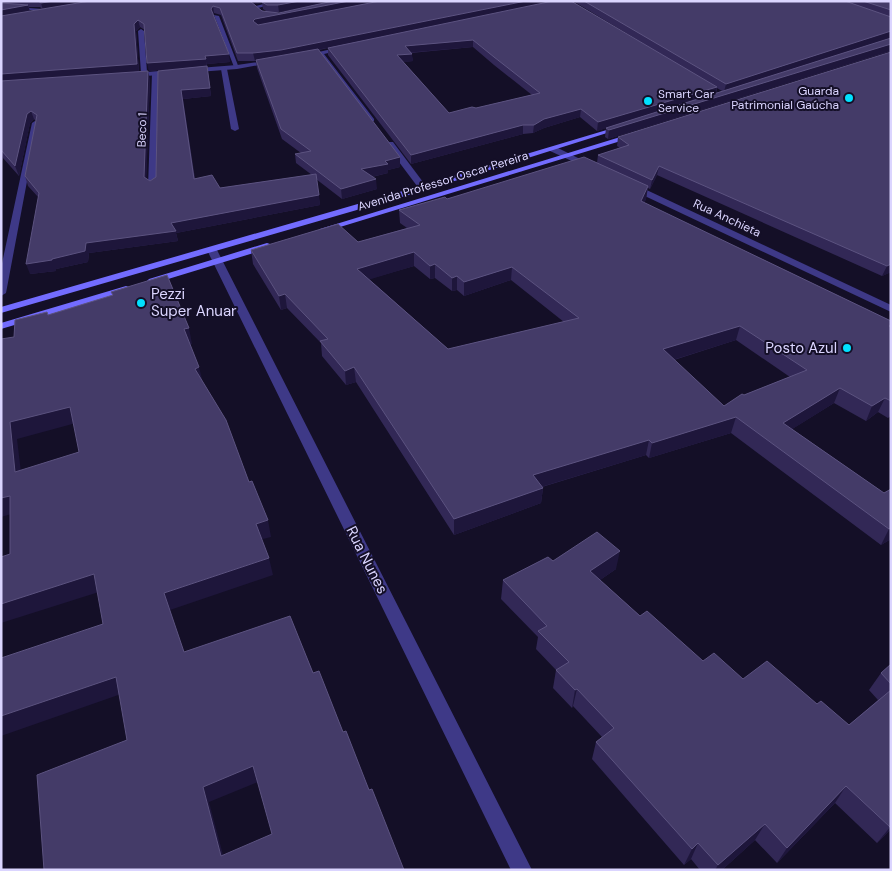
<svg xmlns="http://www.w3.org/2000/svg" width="892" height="871" viewBox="0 0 892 871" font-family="'DM Sans',sans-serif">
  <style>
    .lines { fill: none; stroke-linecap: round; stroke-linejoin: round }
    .service { fill: #3e3987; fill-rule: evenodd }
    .minor { fill: #3e3987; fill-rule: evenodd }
    .tertiary { fill: #3e3987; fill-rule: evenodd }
    .secondary { fill: #736cff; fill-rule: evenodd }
    .wall { fill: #322856; fill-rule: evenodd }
    .shaded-wall { fill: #1e163b }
    .building { fill: #443b68; stroke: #5c5380; fill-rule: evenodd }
    .poi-dot { fill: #01e0ff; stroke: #140f27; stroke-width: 2 }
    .labels { text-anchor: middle; stroke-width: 4; stroke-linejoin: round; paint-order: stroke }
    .far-poi-label { font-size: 12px; fill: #dbd5ff; stroke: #140f27; text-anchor: end }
    .far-street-label { font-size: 12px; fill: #dbd5ff; stroke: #140f27 }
    .poi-label { font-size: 15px; fill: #dbd5ff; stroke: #140f27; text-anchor: start }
    .street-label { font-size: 15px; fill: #dbd5ff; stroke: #140f27 }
  </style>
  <rect width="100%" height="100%" fill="#140f27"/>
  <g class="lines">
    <path class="service" d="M275 1H285L258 8 268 14 266 17 252 7Z
      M214 15 219 16 239 68 234 67Z
      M224 67 227 69 239 129 235 131 231 129 221 69Z
      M155 72 158 74 156 187 152 189 148 187 152 74Z"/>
    <path class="minor" d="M141 29 144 31 147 72 237 65 273 60 276 62 237 69 133 77 131 74 141 73 138 31Z
      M344 46 346 49 324 54 374 119V121H370L319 55 305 58 302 56Z
      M35 121 38 123 6 293 1 296V268L32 123Z
      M387 142H393L426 186V190H420L387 146Z
      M212 247 217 250 532 870H511L207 250Z"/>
    <path class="tertiary" d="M1 6 57 10 59 11 57 12 1 8Z
      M550 147H556L594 166 587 168 550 151Z
      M630 185H636L891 305V312L630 189Z"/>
    <path class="secondary" d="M620 126 626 127 426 190 1 313V307L420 186Z
      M630 134 637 136 327 231 324 232 320 229Z
      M267 243 270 244V248L155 283 152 284 147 281 149 279Z
      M126 286 129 287V291L1 329V323Z"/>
  </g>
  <path class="wall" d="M1 1H571L664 56 573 1H891V38L854 50 891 38V51L608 139 605 137 606 128 597 131 580 117 544 128 533 133 523 134 411 164 328 55V48L342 45 319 50 400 167 388 170V173L372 177 377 189 342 199 316 179 320 205 176 233 178 241 89 253 88 262 56 269V271L30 274 39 198 28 186 25 176 36 121 34 119 30 123 19 176 3 158 1 164ZM262 3 263 9 266 11H262L254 4ZM315 5 279 13 273 12H279ZM29 7H40L42 9 30 12ZM214 13 221 15 238 61H256L257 68 282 139 301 153 295 154 296 163 312 175 220 188 195 179 183 99 211 96 207 64 230 62 213 14ZM140 27 145 30 149 71 184 68 156 177 150 181 146 179 150 79 139 72 136 31ZM473 47 494 65 532 95 476 108 449 113 403 62 413 61 411 53ZM717 88 722 91 716 93Z
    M891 52V272L882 276 657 175 650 189 648 188 646 199 644 203 891 321V416L888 418 878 412 866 421 834 403 792 429 884 493 891 489V539L881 545 731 433 649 458 646 455 542 487 543 488 541 503 454 535 356 382 346 385 322 356 321 343 287 308 281 310 253 264 251 250 358 242 407 228 400 223 399 210 597 163 598 155 620 148 617 146 618 137ZM414 266 430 279 435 278 452 291 457 290 464 296 511 280 564 322 448 349 369 279ZM736 340 790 377 744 395 724 406 674 360Z
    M553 561 616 569 600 580 640 616 703 661 743 679 817 704 849 725 878 700 869 690 881 673 891 664V829L877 843 835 803 777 863 755 840 722 870H700L691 859 684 865 592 759 596 742 602 737 573 706 572 708 553 688 556 670 536 649 538 637 501 599 503 580Z"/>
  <path class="shaded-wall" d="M54 1H96L43 10 41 3Z
    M249 1H267L252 5Z
    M300 1H335L279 12 278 5Z
    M349 1H384L256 26 253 21 255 19Z
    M526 1H558L282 57 255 61 253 53Z
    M28 5 30 12 1 17V10Z
    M213 6 214 13 212 16 211 9Z
    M138 20 140 27 136 31 139 72 1 82V74L134 24Z
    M891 31V38L724 92 726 84Z
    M473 40V47L405 53V46Z
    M891 44 890 51 608 139 609 130Z
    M229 54 230 62 207 64 205 56Z
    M412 54 413 61 397 63V55Z
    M206 59 211 96 183 99 196 188 181 90 207 66 149 71 147 63Z
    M148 71 150 79 146 187 144 177Z
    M717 87 715 95 597 131 598 122Z
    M581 109 580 117 544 128 533 133 534 125 544 119Z
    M31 111 34 119 30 123 19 176 15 166 27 114Z
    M523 125V134L411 164V155Z
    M1 153 3 158 1 164Z
    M400 157V167L388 170V173L362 179 361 169 385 161Z
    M659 166 657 175 650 189 652 180Z
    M376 179 377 189 342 199 341 189Z
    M648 186 646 199 639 214 641 201Z
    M319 195 320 205 176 233 178 241 89 253 88 262 56 269V271L30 274 26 264 52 259 86 243 171 223Z
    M414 252V266L358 283 357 269Z
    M435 264V278L430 279V266Z
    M891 264V272L882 276 887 266Z
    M512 267 511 280 464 296V282Z
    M457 276V290L452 291V278Z
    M285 294 287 308 281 310 279 296Z
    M740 326 736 340 660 364 663 349Z
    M189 328 192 344 188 345 184 329Z
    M199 367 203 383 195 369Z
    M354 367 356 382 346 385 345 371Z
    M840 388 834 403 778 438 783 423Z
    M885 398 878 412 866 421 872 406Z
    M70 407 76 423 17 439 23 489 15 472 10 422Z
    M736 417 731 433 649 458 652 443Z
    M649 440 646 455 531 490 533 475Z
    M543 488 541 503 454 535V519Z
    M10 496 18 512 1 517V498Z
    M268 520 271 537 259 540 256 524Z
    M891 528V539L881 545 889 529Z
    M620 551 616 569 587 589 590 571Z
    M269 558 273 575 170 610 190 669 164 593Z
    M94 574 102 591 1 623V604Z
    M116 677 124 693 1 736V716Z
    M577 689 573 706 572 708 575 690Z
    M253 766 258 782 209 802 227 870 221 856 203 787Z
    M846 786 835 803 777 863 787 848Z
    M765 824 755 840 722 870H715L718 865Z
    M891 826V829L877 843Z
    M698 843 691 859 684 865 692 849Z"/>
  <path class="building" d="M38 1H54L41 3Z
    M90 1H250L262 11 279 13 333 1H349L255 19 253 21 258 25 380 1H526L281 50 253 53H237L220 8 213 6 211 9 229 54 205 56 206 59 147 63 144 24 138 20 134 24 137 64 1 74V16Z
    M265 1H300L278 5H267L262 2Z
    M553 1H571L717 87 598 122 581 109 544 119 534 125H523L411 155 328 48ZM473 40 494 57 540 93 476 108 472 107 449 113 397 55 412 54 405 46Z
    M584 1H845L891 17V31L726 84Z
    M863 1H891V10Z
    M1 3 28 5 1 10Z
    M891 38V44L609 130 606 128Z
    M318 49 400 157 385 161 388 164 361 169 376 179 341 189 295 154 311 151 281 129 256 60Z
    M891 52V264L887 266 659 166 652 180 598 155 629 145 618 137Z
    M207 66 210 88 181 90 194 179 212 175 220 188 316 174 319 195 171 223 176 231 86 243 85 251 52 259V260L26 264 39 193 25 176 37 115 31 111 27 114 15 166 1 150V81L148 71 144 177 150 181 156 177 158 71Z
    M584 157 648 186 641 201 891 321V325L889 326 891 327V401L885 398 872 406 840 388 783 423 884 493 891 489V528L889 529 736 417 652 443 649 440 533 475 543 488 454 519 354 367 345 371 320 341 328 339 285 294 279 296 251 250 338 224 358 242 420 225 399 210 445 197 447 199ZM414 252 430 266 435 264 452 278 457 276 464 282 512 267 579 318 448 349 357 269ZM740 326 807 370 744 395 742 394 724 406 663 349Z
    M167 275 189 328 184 329 199 367 195 369 226 420 249 482 252 481 268 520 256 524 269 558 164 593 184 652 290 616 313 673 319 671 343 732 346 731 369 790 372 789 404 870H44L37 775 127 740 116 677 1 716V658L103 624 94 574 1 604V557L10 554V496L1 498V339L14 337 15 320 47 312 48 315 113 295 111 292ZM70 407 79 452 15 472 10 422ZM253 766 272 834 221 856 203 787Z
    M597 532 620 551 590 571 640 616 647 611 703 661 714 653 743 679 767 661 817 704 821 701 849 725 891 690V826L890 827 846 786 787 848 765 824 718 865 698 843 692 849 596 742 614 728 577 689 575 690 556 670 569 662 538 631 547 626 503 580 548 557 553 561Z
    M891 664V684L881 673Z"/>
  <g class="poi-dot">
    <circle cx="849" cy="98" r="5"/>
    <circle cx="648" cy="101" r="5"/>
    <circle cx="141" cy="303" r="5"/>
    <circle cx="847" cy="348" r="5"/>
  </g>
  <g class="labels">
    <g class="far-poi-label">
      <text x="839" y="95">Guarda<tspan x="839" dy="14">Patrimonial Gaúcha</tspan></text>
      <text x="658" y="98" text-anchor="start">Smart Car<tspan x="658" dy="14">Service</tspan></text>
    </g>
    <g class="far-street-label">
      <text transform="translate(142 130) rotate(-88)" y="4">Beco 1</text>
      <text transform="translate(443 181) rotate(-17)" y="4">Avenida Professor Oscar Pereira</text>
      <text transform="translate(727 218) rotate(25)" y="4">Rua Anchieta</text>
    </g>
    <g class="poi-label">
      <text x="151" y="299">Pezzi<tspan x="151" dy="17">Super Anuar</tspan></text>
      <text x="837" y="353" text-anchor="end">Posto Azul</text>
    </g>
    <g class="street-label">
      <text transform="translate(367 560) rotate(63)" y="5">Rua Nunes</text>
    </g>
  </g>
  <rect width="892" height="871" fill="none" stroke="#dbd5ff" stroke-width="5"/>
</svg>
